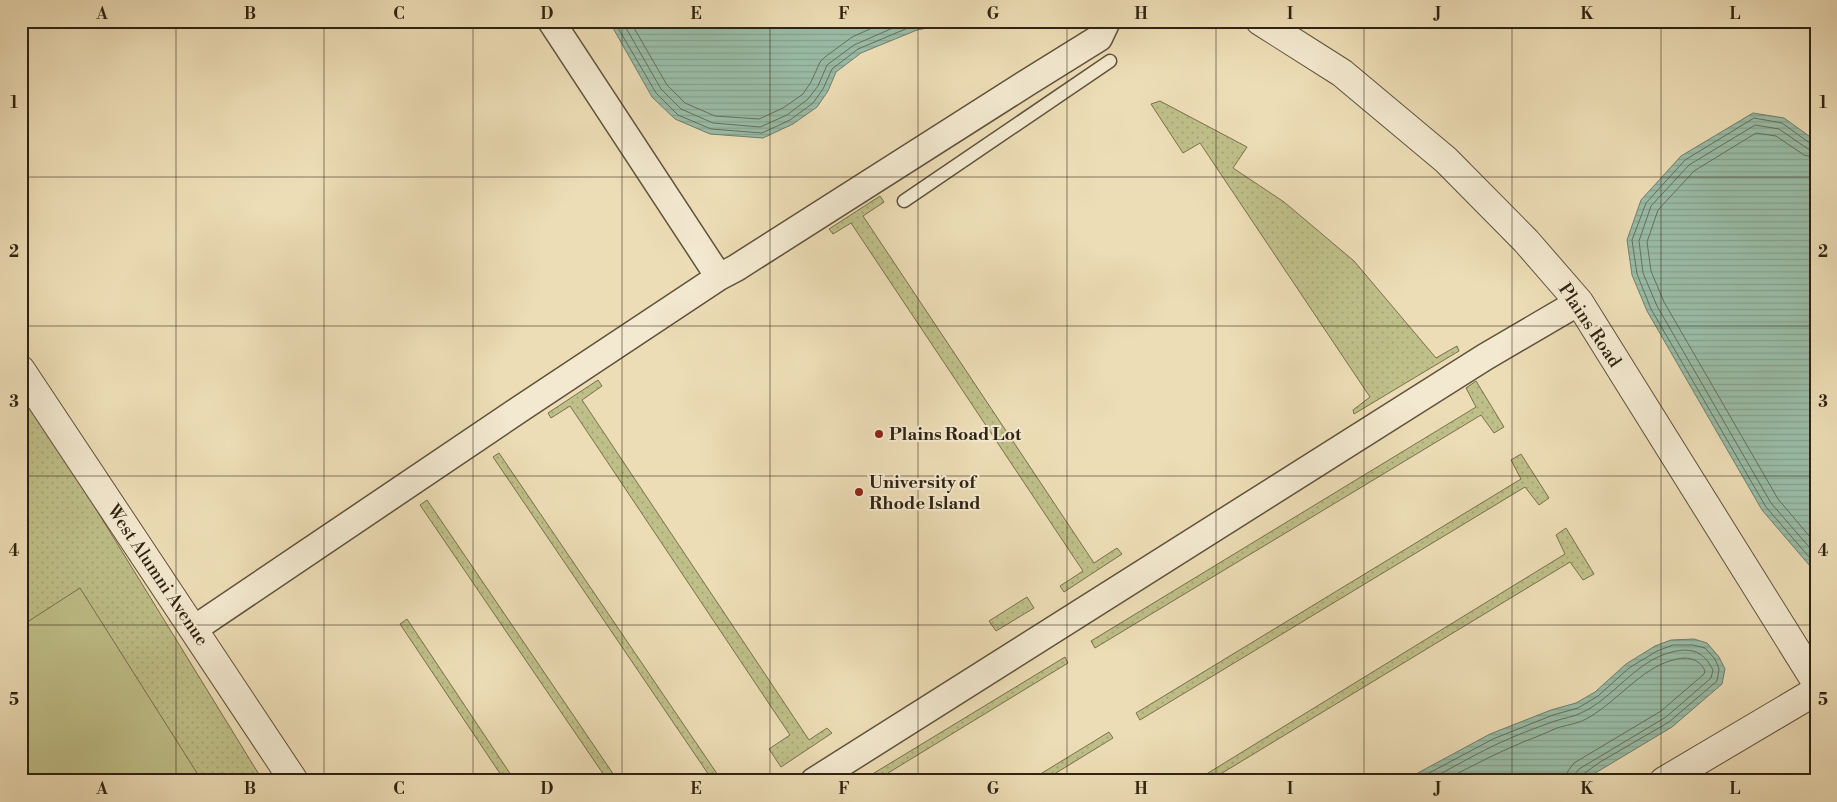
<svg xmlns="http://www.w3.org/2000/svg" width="1837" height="802" viewBox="0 0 1837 802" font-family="'Libre Bodoni',serif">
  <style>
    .grass { fill: url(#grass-dots); stroke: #78714e }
    .park { fill: #bfbf89; stroke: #78714e }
    .water { fill: url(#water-rules); stroke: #707f6c }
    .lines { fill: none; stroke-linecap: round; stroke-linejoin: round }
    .shore { stroke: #65705d; stroke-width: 1 }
    .service-casing { stroke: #5f523b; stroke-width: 15 }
    .minor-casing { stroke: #5f523b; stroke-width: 29 }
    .tertiary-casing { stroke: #5f523b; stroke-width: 30 }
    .service { stroke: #f3e9d0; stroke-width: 12 }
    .minor { stroke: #f3e9d0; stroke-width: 26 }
    .tertiary { stroke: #f3e9d0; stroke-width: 28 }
    .grid { fill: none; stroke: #302312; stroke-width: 1; stroke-opacity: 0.55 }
    .poi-dot { fill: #8f2418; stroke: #f3e9d0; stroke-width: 2 }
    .labels { text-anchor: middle; stroke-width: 4; stroke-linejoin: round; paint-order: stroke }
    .street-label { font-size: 18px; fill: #302312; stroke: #f3e9d0 }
    .poi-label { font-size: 18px; font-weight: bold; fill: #302312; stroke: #f3e9d0; text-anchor: start }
    .neatline { fill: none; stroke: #302312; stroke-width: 2 }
    .grid-label { font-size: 16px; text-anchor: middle; font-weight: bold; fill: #302312 }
  </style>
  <defs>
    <pattern id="grass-dots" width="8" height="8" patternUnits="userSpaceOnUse" patternTransform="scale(1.25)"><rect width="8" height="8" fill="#bfbf89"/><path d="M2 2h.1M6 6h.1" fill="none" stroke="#a4a475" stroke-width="1.8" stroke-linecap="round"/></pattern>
    <pattern id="water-rules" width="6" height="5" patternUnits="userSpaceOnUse" patternTransform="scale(1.25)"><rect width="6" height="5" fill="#9abda8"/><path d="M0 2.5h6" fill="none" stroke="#85a290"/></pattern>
  </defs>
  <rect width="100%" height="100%" fill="#edddb6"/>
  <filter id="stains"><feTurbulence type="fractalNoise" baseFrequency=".004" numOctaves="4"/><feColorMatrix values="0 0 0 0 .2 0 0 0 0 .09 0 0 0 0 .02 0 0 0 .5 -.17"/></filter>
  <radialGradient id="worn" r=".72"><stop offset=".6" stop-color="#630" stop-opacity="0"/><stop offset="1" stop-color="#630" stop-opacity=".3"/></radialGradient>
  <path class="grass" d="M1160 101 1247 147 1233 168 1284 202 1354 261 1436 358 1457 346 1459 351 1354 414 1353 410 1370 397 1200 143 1183 153 1151 104Z
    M880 196 884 202 863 216 1094 563 1117 548 1122 554 1064 592 1060 586 1083 571 851 223 833 234 829 229Z
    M598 380 602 386 582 400 809 740 827 728 832 733 781 767 769 749 790 735 570 406 551 418 548 413Z
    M1476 381 1504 427 1494 433 1481 415 1095 648 1091 641 1476 407 1466 388Z
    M21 387 263 781H21Z
    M499 453 722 781H713L493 457Z
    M1521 454 1549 498 1539 505 1525 487 1140 720 1136 713 1521 479 1511 460Z
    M427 500 618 781H608L420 505Z
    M1566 528 1594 574 1583 580 1570 562 1209 781H1195L1565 554 1556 535Z
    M1027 597 1034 608 996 631 989 621Z
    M407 619 515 781H505L400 624Z
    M1065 657 1068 663 875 781H861Z
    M1109 732 1113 738 1043 781H1029Z"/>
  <path class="park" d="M80 588 202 781H21V626Z"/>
  <path class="water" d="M609 21H965L917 30 861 53 836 72 828 91 817 107 793 124 763 138 710 134 675 119 652 97Z
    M1753 113 1784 118 1816 141V573L1762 510 1647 311 1632 275 1627 240 1641 200 1681 156Z
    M1694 639 1707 643 1719 657 1725 669 1722 684 1672 727 1582 781H1403L1490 734 1551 710 1576 703 1595 692 1626 664 1655 646 1671 640Z"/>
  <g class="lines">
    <path class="shore" d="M614 21 656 93 678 115 711 129 762 133 790 120 813 103 823 89 832 69 858 49 915 25 936 21
      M622 21 661 89 681 109 713 123 760 127 787 115 808 99 818 86 827 65 854 45 909 21
      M630 21 667 85 685 103 715 116 759 119 783 108 803 94 811 82 820 62 825 57 852 37 888 21
      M1816 144H1811L1782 123 1754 118 1685 160 1646 203 1632 240 1637 274 1651 309 1766 507 1816 565
      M1816 151 1808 149 1779 129 1755 125 1689 165 1651 206 1639 241 1643 273 1657 306 1771 503 1816 555
      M1816 158 1804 155 1776 136 1756 133 1694 171 1658 210 1647 242 1651 271 1664 302 1778 499 1816 544
      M1414 781 1493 739 1553 715 1578 708 1598 696 1629 668 1657 651 1673 645H1693L1705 648 1715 659 1719 669 1717 681 1669 722 1600 762 1582 775 1580 781
      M1427 781C1450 769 1472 756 1495 745 1514 736 1535 728 1555 721 1564 718 1573 717 1581 713 1614 698 1635 661 1672 652 1692 647 1704 652 1713 670L1711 678 1666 717 1579 769 1575 774 1574 781
      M1443 781C1474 765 1504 749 1536 737 1543 734 1550 731 1557 728 1566 725 1577 724 1586 719 1616 703 1641 668 1673 660 1687 656 1699 658 1705 671L1704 674 1661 711 1574 763 1568 771 1566 781"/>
    <g class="service-casing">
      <path id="service" d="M904 201 1110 61"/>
    </g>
    <g class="minor-casing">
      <path id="minor" d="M551 21 719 277
        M194 629 520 409 719 277 736 268 1025 84 1099 38 1107 21
        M814 781 1485 357 1579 302"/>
    </g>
    <g class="tertiary-casing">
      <path id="tertiary" d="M1260 21 1342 73 1446 160 1526 241 1579 302 1816 682
        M21 370 294 781
        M1664 781 1816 691"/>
    </g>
    <use href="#service" class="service"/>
    <use href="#minor" class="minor"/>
    <use href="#tertiary" class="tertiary"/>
  </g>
  <path class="grid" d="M176 21V781M324 21V781M473 21V781M622 21V781M770 21V781M918 21V781M1067 21V781M1216 21V781M1364 21V781M1512 21V781M1661 21V781M21 177H1816M21 326H1816M21 476H1816M21 625H1816"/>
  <g class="poi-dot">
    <circle cx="879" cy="434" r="5"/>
    <circle cx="859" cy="492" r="5"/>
  </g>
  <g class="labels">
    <g class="street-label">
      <text transform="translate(1590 325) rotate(56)" y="6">Plains Road</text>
      <text transform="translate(158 575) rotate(56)" y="6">West Alumni Avenue</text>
    </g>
    <g class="poi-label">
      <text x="889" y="440">Plains Road Lot</text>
      <text x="869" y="488">University of<tspan x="869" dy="21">Rhode Island</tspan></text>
    </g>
  </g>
  <rect width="1837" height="802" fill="none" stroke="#edddb6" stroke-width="55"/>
  <rect x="28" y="28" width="1782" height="746" class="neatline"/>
  <g class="grid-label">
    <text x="102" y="19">A</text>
    <text x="250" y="19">B</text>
    <text x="399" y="19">C</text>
    <text x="547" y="19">D</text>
    <text x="696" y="19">E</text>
    <text x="844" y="19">F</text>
    <text x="993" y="19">G</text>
    <text x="1141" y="19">H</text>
    <text x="1290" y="19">I</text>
    <text x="1438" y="19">J</text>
    <text x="1587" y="19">K</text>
    <text x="1735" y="19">L</text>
    <text x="14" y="108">1</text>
    <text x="1823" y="108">1</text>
    <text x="14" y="257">2</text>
    <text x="1823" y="257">2</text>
    <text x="14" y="407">3</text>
    <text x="1823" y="407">3</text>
    <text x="14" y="556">4</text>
    <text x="1823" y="556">4</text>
    <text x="14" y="705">5</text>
    <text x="1823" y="705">5</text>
    <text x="102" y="794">A</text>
    <text x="250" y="794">B</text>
    <text x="399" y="794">C</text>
    <text x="547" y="794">D</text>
    <text x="696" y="794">E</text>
    <text x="844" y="794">F</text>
    <text x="993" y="794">G</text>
    <text x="1141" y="794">H</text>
    <text x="1290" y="794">I</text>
    <text x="1438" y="794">J</text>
    <text x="1587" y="794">K</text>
    <text x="1735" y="794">L</text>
  </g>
  <rect width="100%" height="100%" filter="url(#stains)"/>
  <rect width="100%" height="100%" fill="url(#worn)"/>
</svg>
